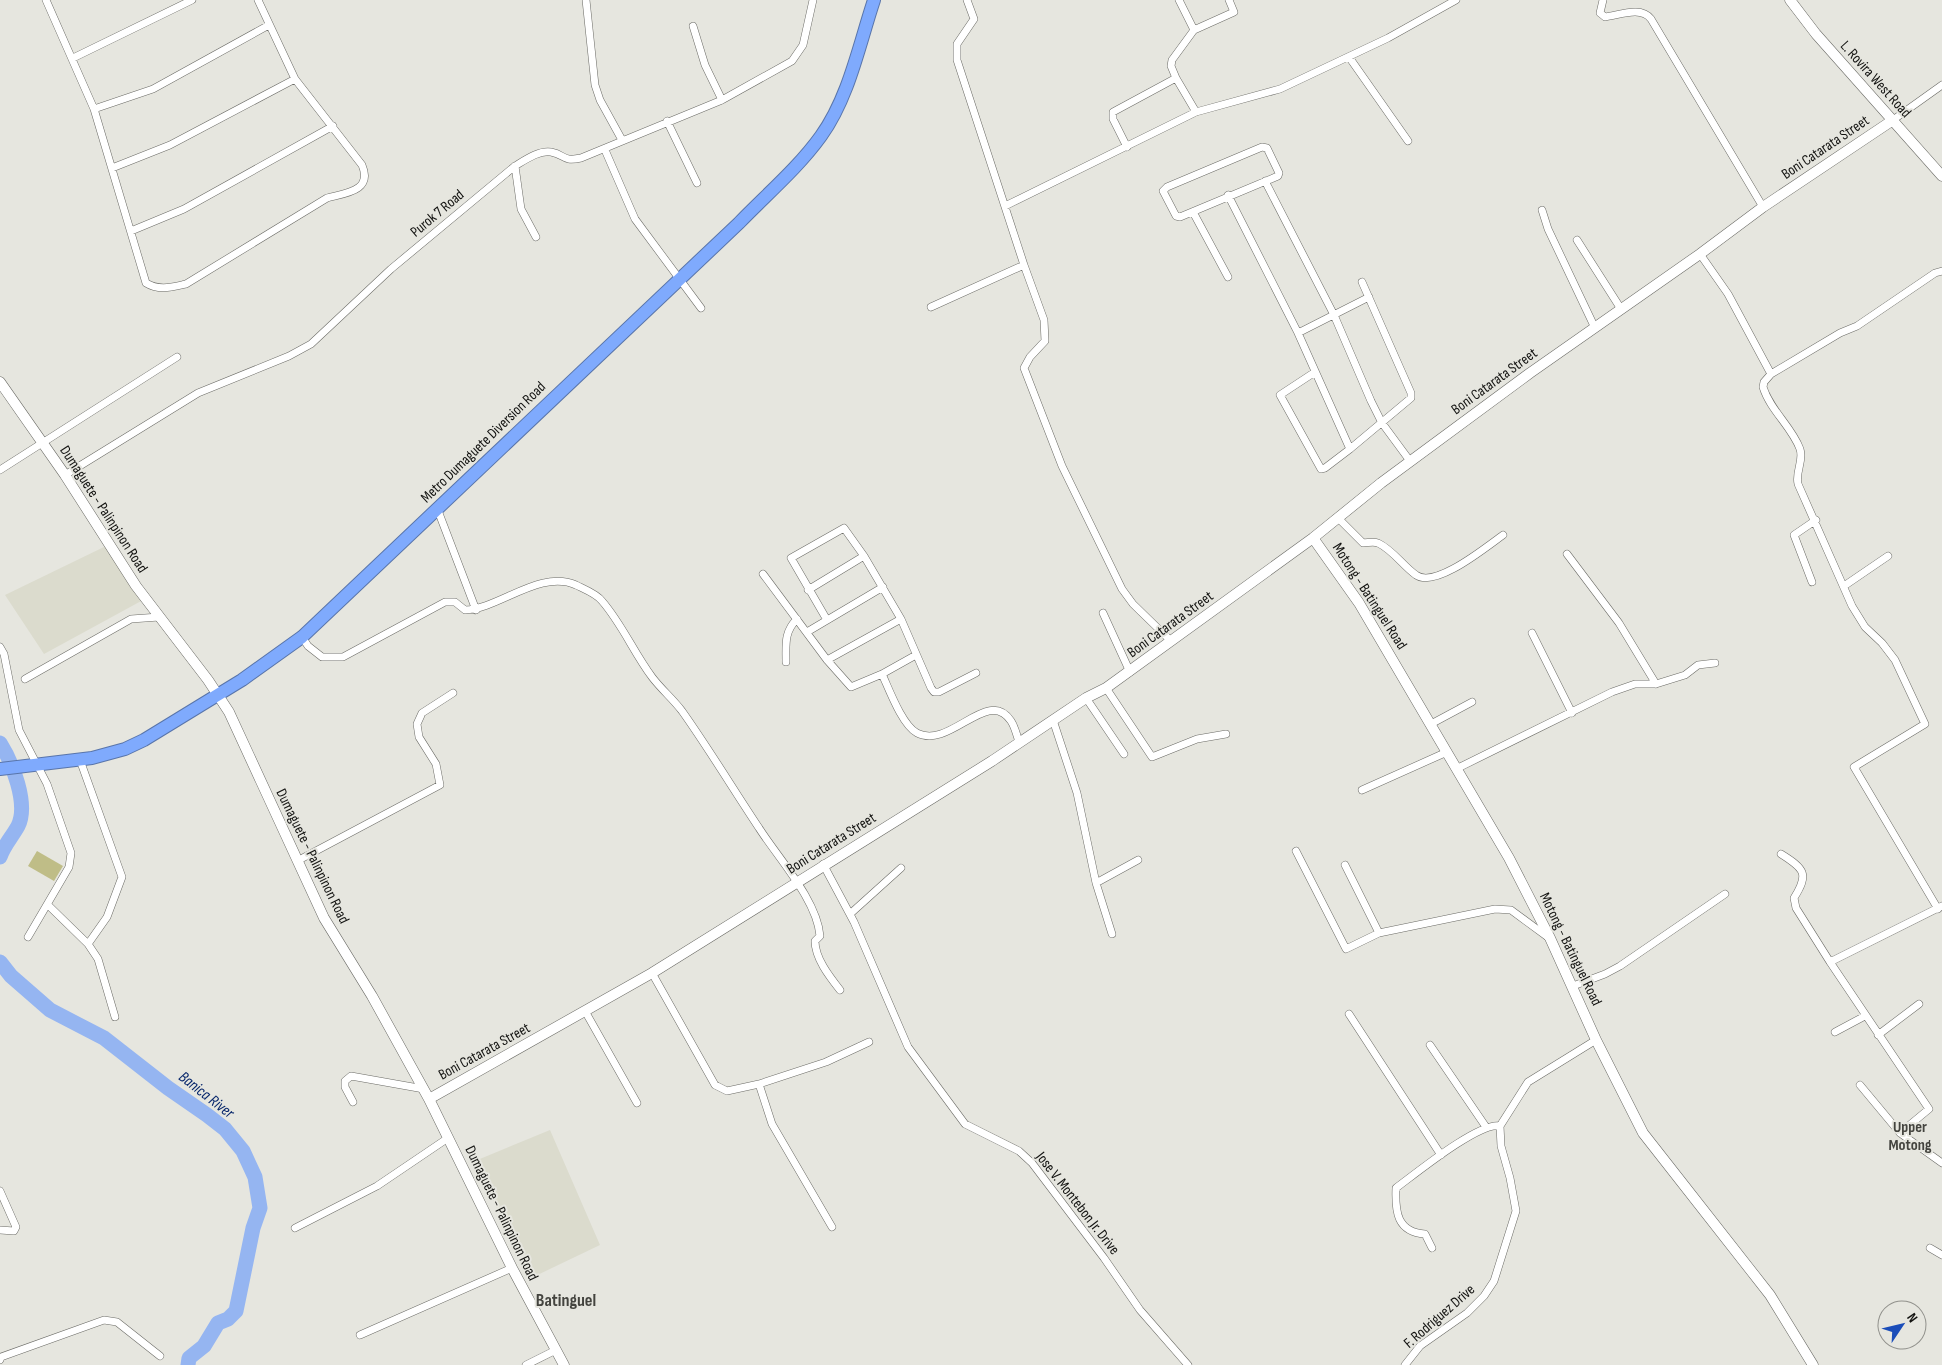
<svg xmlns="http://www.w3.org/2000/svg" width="1942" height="1365" viewBox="0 0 1942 1365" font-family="'Sofia Sans Condensed',sans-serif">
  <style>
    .built { fill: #dbdbcd }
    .green { fill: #bfbd87 }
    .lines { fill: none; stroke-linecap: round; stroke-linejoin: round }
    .river { stroke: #95b5f1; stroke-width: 15 }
    .street-casing { stroke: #6b6b66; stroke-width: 8 }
    .secondary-casing { stroke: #6b6b66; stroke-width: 11 }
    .highway-casing { stroke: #5975aa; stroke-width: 14 }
    .street { stroke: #fff; stroke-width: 7 }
    .secondary { stroke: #fff; stroke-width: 10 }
    .highway { stroke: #7faafd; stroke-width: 12 }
    .labels { text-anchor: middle; stroke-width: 4; stroke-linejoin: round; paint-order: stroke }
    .street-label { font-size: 15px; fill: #121210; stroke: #e6e6df }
    .water-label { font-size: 16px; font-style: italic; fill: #09286c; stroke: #e6e6df }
    .neighbourhood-label { font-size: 16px; font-weight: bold; fill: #44443f; stroke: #e6e6df }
    .quarter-label { font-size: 18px; font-weight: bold; fill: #44443f; stroke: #e6e6df }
  </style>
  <rect width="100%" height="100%" fill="#e6e6df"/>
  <path class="built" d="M106 546 143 600 44 654 5 595Z
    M550 1130 600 1245 529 1279 475 1161Z"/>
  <path class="green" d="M37 851 63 866 54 881 28 866Z"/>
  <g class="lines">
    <path class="river" d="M0 743C12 762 29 804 18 826 12 837 4 845 0 857
      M0 962 11 976 50 1010 104 1038 168 1088 207 1115 225 1129 243 1151 255 1177 260 1208 253 1228 236 1311 228 1319 218 1323 204 1346 189 1358 188 1365"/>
    <g class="street-casing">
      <path id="street" d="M46 0 94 109 146 283C159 291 172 287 186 284L327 198C346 193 373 191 362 165L295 79 258 0
        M586 0 595 85 600 100 622 140
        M967 0 974 19 957 44V60L1024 265 1044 320 1045 341 1030 357 1024 368 1062 466 1122 589 1133 604 1171 641
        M1179 0 1194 30
        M1603 0 1600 13 1605 17C1620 15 1641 6 1651 19L1763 207
        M693 26 705 65 722 100
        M1349 57 1408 141
        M73 58 192 0
        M94 109 153 89 269 25
        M1196 112 1176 78 1171 66 1172 60 1194 30 1234 12 1229 0
        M1893 120 1942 85
        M667 121 697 183
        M1127 147 1113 119V112L1176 78
        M1262 147 1267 148 1279 173 1278 176 1180 217 1176 216 1163 191 1167 187Z
        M605 150 635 219 701 308
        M515 166 521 209 536 237
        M112 168 170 145 295 79
        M1265 181 1334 315 1371 401 1382 423 1410 461
        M1228 195 1298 333 1350 449 1411 398V393L1362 282
        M1005 206 1196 112 1280 89 1388 38 1456 0
        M1542 210 1548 229 1595 328
        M1193 212 1228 277
        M131 231 184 209 333 126
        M1577 240 1621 309
        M1700 254 1728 294 1771 374
        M931 307 1024 265
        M1298 333 1369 297
        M1315 372 1280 395 1321 469 1325 468 1350 449
        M0 470 177 357
        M65 475 198 393 289 356 311 344 391 269 515 166C525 160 539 150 551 152 566 155 562 162 581 158L722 100 792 61 803 45 813 0
        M437 508 476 610
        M1338 518 1363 543C1368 543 1373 541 1378 543 1393 550 1403 566 1416 575 1435 589 1486 547 1503 535
        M1567 554 1619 623 1656 684
        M763 574 827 660 851 687 882 674 916 655
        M1812 582 1794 535 1816 520
        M1844 586 1888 556
        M808 590 864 556
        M1103 613 1130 672
        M827 620 791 558 844 528 864 556 901 619 931 688 934 692H939L976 673
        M807 632 883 587
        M1532 633 1572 713
        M302 637 308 646 322 657H343L445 602H455L465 610C499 609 540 569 576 585 584 589 597 594 602 601 622 624 634 653 652 677 661 689 673 699 682 711 709 749 733 789 759 828 778 858 817 900 820 936L815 941C815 958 829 976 840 990
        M0 647 4 654 19 730 47 784 71 853 69 867 28 937
        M827 660 901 619
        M786 662C786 644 784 632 797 619
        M882 674C889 689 902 725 917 733 950 750 988 686 1011 721 1015 727 1017 736 1019 742
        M25 679 131 619 159 617
        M1106 688 1152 757 1197 739 1226 734
        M1086 698 1124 754
        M1053 720 1077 793 1096 883 1138 860
        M1431 724 1472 702
        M80 760 122 877 107 917 88 944
        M1456 769 1612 692 1635 684H1656L1685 675 1698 665 1715 663
        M1362 790 1447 752
        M1296 851 1346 949 1379 933 1345 865
        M1781 854C1805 869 1809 874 1794 898L1796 908 1830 962 1929 1109 1900 1133
        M297 861 440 785 436 764 419 737 417 724 422 713 453 693
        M823 864 854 922 908 1047 965 1124 1019 1151 1032 1163 1104 1258 1140 1310 1188 1365
        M1096 883 1112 934
        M48 905 88 944 98 959 115 1017
        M1938 909 1854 767 1925 724 1895 660 1882 643 1865 627 1852 606 1798 484C1795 472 1804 461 1800 449 1792 427 1770 410 1763 387L1764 382 1771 374 1840 333 1857 326 1935 273 1942 271
        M850 914 901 868
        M1379 933 1495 909 1511 910 1549 938
        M1830 962 1942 906
        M652 973 715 1085 727 1091 759 1084 772 1124 832 1227
        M1573 986 1605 974 1620 966 1725 894
        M585 1011 637 1103
        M1349 1014 1441 1155
        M1835 1032 1865 1016
        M1878 1035 1919 1004
        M1430 1045 1486 1127
        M759 1084 826 1062 869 1042
        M1860 1085 1900 1133 1942 1163
        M353 1102 345 1087V1081L351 1076 424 1089
        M0 1191 16 1227 14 1231 0 1230
        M295 1228 377 1186 448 1138
        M1432 1248 1425 1234C1397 1232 1395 1212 1396 1188 1415 1174 1480 1121 1500 1126
        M1930 1248 1942 1255
        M360 1335 512 1268
        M0 1360 1 1357 104 1320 117 1322 160 1356
        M526 1365 556 1350
        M1405 1365 1420 1346 1467 1313 1484 1296 1494 1281 1516 1211 1510 1178 1501 1146 1500 1126 1528 1082 1596 1040"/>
    </g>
    <g class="secondary-casing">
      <path id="secondary" d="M1790 0 1816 34 1942 176
        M0 382 65 475 136 586 208 680 229 712 324 918 372 996 429 1099 512 1268 564 1365
        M1313 538 1359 603 1509 858 1550 938 1596 1040 1643 1133 1770 1295 1813 1365
        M429 1099 652 973 992 761 1086 698 1106 688 1313 538 1381 483 1530 373 1700 254 1763 207 1893 120"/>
    </g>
    <g class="highway-casing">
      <path id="highway" d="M0 769 92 758 125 749 144 740 242 680 302 637 739 223C766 195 798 168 821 136 849 97 859 45 874 0"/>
    </g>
    <use href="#street" class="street"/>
    <use href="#secondary" class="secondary"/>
    <use href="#highway" class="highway"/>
  </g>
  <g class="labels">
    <g class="street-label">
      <text transform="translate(1876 79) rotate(48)" y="5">L. Rovira West Road</text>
      <text transform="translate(1825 147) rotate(-34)" y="5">Boni Catarata Street</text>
      <text transform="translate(437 213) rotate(-40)" y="5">Purok 7 Road</text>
      <text transform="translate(1494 381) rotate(-36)" y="5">Boni Catarata Street</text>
      <text transform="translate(483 442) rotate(-44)" y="5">Metro Dumaguete Diversion Road</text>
      <text transform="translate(104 509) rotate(57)" y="5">Dumaguete - Palinpinon Road</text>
      <text transform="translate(1370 596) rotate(57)" y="5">Motong - Batinguel Road</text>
      <text transform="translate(1170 624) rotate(-36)" y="5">Boni Catarata Street</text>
      <text transform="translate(831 843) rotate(-32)" y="5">Boni Catarata Street</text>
      <text transform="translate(313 856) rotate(64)" y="5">Dumaguete - Palinpinon Road</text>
      <text transform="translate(1571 949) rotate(64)" y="5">Motong - Batinguel Road</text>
      <text transform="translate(484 1051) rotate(-29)" y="5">Boni Catarata Street</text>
      <text transform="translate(1078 1203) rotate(52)" y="5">Jose V. Montebon Jr. Drive</text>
      <text transform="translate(502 1213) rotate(64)" y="5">Dumaguete - Palinpinon Road</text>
      <text transform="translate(1439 1316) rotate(-41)" y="5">F. Rodriguez Drive</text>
    </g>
    <g class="water-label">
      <text transform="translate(207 1094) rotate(38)" y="6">Banica River</text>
    </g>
    <g class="neighbourhood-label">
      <text x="1910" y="1132">Upper<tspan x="1910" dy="18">Motong</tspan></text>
    </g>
    <g class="quarter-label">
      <text x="566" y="1306">Batinguel</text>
    </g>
  </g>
  <g transform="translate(1902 1325) rotate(55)"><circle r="24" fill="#e6e6df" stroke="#91918c"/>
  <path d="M0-4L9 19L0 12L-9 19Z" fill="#1b4db9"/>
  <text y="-8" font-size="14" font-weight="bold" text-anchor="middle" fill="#121210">N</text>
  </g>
</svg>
